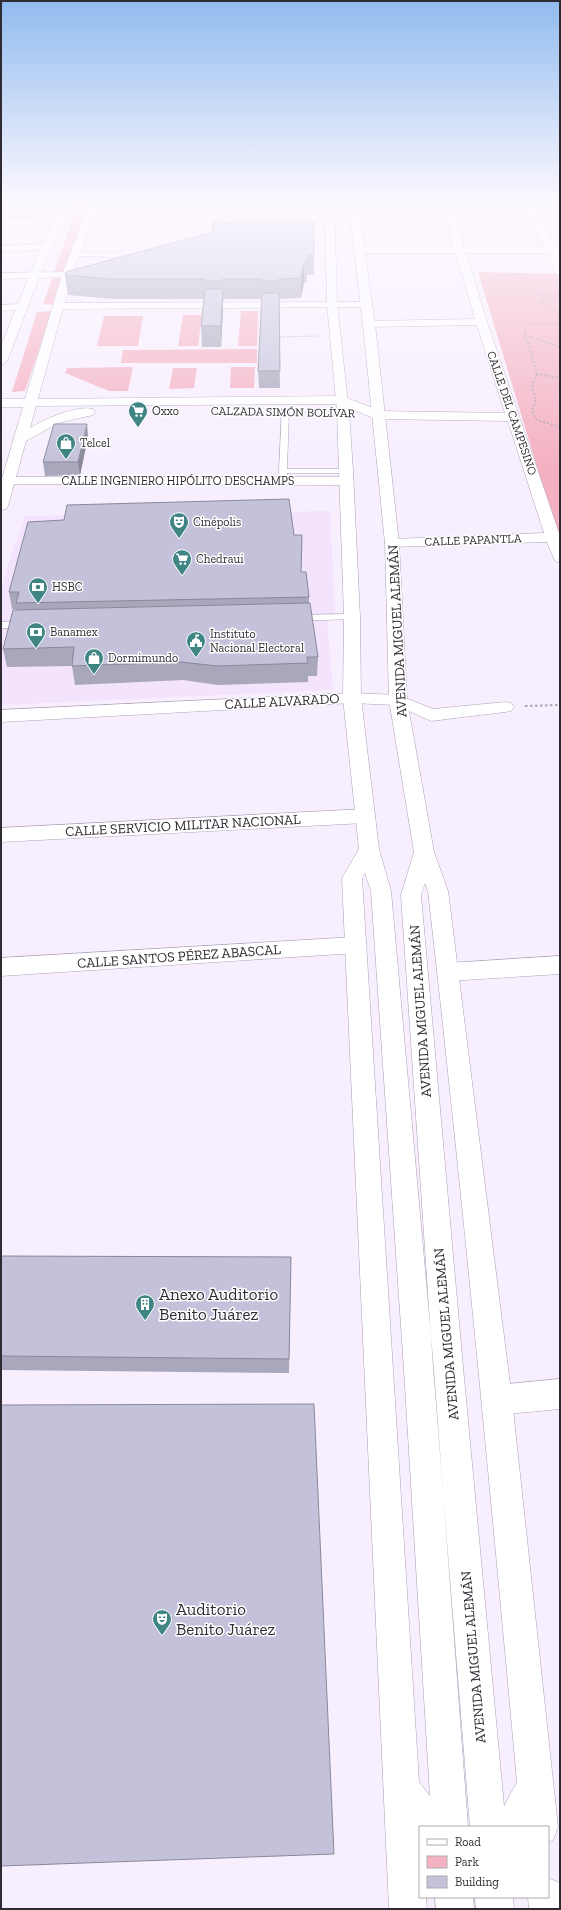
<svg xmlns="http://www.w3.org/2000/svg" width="561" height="1910" viewBox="0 0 561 1910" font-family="'Zilla Slab',serif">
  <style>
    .built { fill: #f3e3fc }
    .green { fill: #f4b1c2 }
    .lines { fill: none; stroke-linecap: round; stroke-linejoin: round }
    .service-casing { stroke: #ad9fb5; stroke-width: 1 }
    .pedestrian-casing { stroke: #ad9fb5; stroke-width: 1 }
    .minor-casing { stroke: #ad9fb5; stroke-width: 1 }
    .secondary-casing { stroke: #ad9fb5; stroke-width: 1 }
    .primary-casing { stroke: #ad9fb5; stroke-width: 1 }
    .path-far2 { stroke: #aaa2af; stroke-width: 1; stroke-dasharray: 1.5 1.5; stroke-linecap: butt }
    .path-far1 { stroke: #aaa2af; stroke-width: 1.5; stroke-dasharray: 2 2; stroke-linecap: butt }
    .path { stroke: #aaa2af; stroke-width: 2; stroke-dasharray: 2.5 2.5; stroke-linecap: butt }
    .service { fill: #fff; fill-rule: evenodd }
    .pedestrian { fill: #fff; fill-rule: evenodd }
    .minor { fill: #fff; fill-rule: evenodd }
    .secondary { fill: #fff; fill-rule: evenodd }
    .primary { fill: #fff; fill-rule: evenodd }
    .wall { fill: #a9a7bc }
    .shaded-wall { fill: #898899 }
    .building { fill: #c4c2db; stroke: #898899 }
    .labels { text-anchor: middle; stroke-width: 3; stroke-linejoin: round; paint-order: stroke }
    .far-poi-label { font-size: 12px; fill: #302b33; stroke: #fff; text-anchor: start }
    .far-street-label { font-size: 12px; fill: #302b33; stroke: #fff }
    .street-label { font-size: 14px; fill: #302b33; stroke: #fff }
    .near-poi-label { font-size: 17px; fill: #302b33; stroke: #fff; text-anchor: start }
  </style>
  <rect width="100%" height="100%" fill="#f8effe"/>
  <path class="built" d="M330 511 335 614 327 621 333 690 1 705V586L25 516Z"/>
  <path class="green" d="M80 199H95L54 305 43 304Z
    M478 272 560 274V537L537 467Z
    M52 311 25 391 12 392 37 312Z
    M241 311H258L257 346H238Z
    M183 315H202L198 346H178Z
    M104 316H143L138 346H97Z
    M257 349V363H121L123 350Z
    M133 367 128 391H109L65 373 67 368Z
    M231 367H255L254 388H230Z
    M173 368H197L194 388 169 389Z"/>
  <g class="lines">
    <g class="service-casing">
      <path id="service" d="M237 214H330L333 216 330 218H238L234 219 232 230H228V218Z
        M74 253H118L121 255 118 257 76 256 74 255Z
        M282 409 289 411 287 469H349V473H287L286 483H280L279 471Z
        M352 614 357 617 355 619 294 621 289 618 294 615Z
        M1 622H27L32 625 27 628H1Z"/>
    </g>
    <g class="pedestrian-casing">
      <path id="pedestrian" d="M552 223H560V227H552Z"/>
    </g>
    <g class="minor-casing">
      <path id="minor" d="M441 199H450L464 247H545L519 199H528L532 206 560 205V211L536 212 555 247H560V253H558L560 259V276L555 273 548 253H466L487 322 560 536V563L555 561 547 542 392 547 387 546 385 543 387 540 392 539 544 533 508 421 378 419 373 418 372 415 373 412 378 411 505 413 477 325 369 327 363 324 369 321 475 319 456 253H360L355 250 360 247H454Z
        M58 218 61 219 63 221 61 223 1 225V219Z
        M46 244 51 247 49 249 1 252V246Z
        M67 272 71 273 72 275 71 277 1 279V273Z
        M365 302 369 303 370 305 369 307 58 309 53 306 58 303Z
        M22 304 26 305 27 307 26 309 1 311V305Z
        M9 477H347L352 478 354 481 352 484 347 485 4 484 2 481 4 478Z
        M352 693 398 695 433 709 505 702 511 703 514 707 511 711 505 712 431 721 395 705 352 703 1 722V710Z
        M365 809 372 811 375 816 372 821 365 823 1 842V828Z
        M356 937 364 939 367 945 364 951 356 953 1 976V958Z
        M560 956V974L448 981 440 978 437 972 440 966 448 963Z
        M560 1379V1409L497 1415 487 1410 482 1400 487 1390 497 1385Z"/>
    </g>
    <g class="secondary-casing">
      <path id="secondary" d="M63 199H73L51 247 7 361 1 365V346L41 247Z
        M91 199H101L72 275 38 399 342 396 383 412 384 415 383 418H373L340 404 36 406 30 428C45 419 76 405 93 409L95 412 93 415 58 423 26 441 8 506 6 509 1 510V482L23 407H1V399H25L62 275Z"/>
    </g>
    <g class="primary-casing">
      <path id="primary" d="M325 199H334L337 304 349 411 353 471 360 617 361 698 379 849 391 891 434 1370 468 1827H420V1897H426L427 1909H389L342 878 359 849 343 698 344 617 339 471 337 411 327 304ZM365 873 371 891 404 1370 430 1796 419 1782 362 878Z
        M348 199H357L375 324 399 543 407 700 434 852 448 891 512 1400 558 1827 553 1840 548 1842V1827H470L433 1367 401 895 414 852 389 700 385 543 363 324ZM425 883 428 891C462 1188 490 1485 517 1782L504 1806 463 1367 421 895Z
        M548 1878 560 1883V1909H529L528 1897H548Z
        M435 1897H473L474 1909H436Z
        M475 1897H513L514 1909H476Z"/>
    </g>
    <path class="path-far2" d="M548 282 535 283 531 287 532 290 544 295 560 296
      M551 296 540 301 560 314
      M542 301 560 300
      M556 324V320L560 318
      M525 335 548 343
      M280 337 317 336
      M528 343 524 334 527 324H556L560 327"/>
    <path class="path-far1" d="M528 342 537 374 560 378
      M545 342 560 347
      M537 374 532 386 536 399 532 411 537 420 560 427"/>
    <path class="path" d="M525 706 560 705"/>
    <use href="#service" class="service"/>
    <use href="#pedestrian" class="pedestrian"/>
    <use href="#minor" class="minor"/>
    <use href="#secondary" class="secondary"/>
    <use href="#primary" class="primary"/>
  </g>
  <path class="wall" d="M111 199H215L214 204H112Z
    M212 222 314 255V275H307V283H304L301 298 279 299 280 388H259L258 371 262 299H224V301H223V309L221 347H202L201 326 204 299H113L68 295 65 275 212 233Z
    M88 437 80 475 45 476 43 462Z
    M294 535 301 572 309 597V603L318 657 317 676H308V682L218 685 183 680 75 685 72 666 7 667 3 649 18 610 17 609H12L9 592Z
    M1 1256 291 1257 289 1373 1 1370Z"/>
  <path class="shaded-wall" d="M304 263V283L301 298V278Z
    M223 289V309L221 347V326Z
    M87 424 88 437 80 475 78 462Z"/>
  <path class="building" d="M212 222H314V255H307V263H304L301 278 279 279V281H262V279H223V281H205V279H111L65 275 66 272 213 232Z
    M205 289H223L221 326H201Z
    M262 293H279L280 371H258Z
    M54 424H87L78 462H43Z
    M289 499 294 535H302L301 572H306L309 597 16 603 19 592H9L28 522 64 520 67 505Z
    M310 603 318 657H307L308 663 217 666 181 662 72 666 74 647 3 649 13 610Z
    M1 1256 291 1257 289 1359 1 1356Z
    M314 1404 334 1854 1 1866V1405Z"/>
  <linearGradient id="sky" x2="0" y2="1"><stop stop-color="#91bbee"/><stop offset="0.43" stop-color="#fcf8ff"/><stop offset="1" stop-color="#fcf8ff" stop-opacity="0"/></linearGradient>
  <rect width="561" height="466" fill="url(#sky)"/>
  <defs>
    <g id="supermarket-pin" transform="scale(1)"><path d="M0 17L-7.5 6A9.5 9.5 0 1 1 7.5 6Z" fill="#3e8583" stroke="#fff"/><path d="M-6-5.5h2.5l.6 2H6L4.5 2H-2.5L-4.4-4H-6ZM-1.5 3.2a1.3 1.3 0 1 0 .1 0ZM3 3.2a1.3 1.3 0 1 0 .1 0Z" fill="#fff"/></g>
    <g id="shop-pin" transform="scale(1)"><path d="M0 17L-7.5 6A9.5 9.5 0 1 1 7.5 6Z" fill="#3e8583" stroke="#fff"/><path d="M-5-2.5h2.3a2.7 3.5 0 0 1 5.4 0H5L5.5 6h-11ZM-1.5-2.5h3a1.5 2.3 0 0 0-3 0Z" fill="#fff"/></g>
    <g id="theatre-pin" transform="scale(1)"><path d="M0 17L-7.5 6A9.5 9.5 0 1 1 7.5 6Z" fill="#3e8583" stroke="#fff"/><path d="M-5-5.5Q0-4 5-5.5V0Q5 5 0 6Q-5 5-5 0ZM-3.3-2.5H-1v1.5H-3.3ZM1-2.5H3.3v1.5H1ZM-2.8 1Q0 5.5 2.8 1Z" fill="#fff"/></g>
    <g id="bank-pin" transform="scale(1)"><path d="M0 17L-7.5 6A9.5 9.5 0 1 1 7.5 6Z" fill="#3e8583" stroke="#fff"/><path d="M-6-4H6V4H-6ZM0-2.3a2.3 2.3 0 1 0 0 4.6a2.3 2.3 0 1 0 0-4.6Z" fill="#fff"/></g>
    <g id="civic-pin" transform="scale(1)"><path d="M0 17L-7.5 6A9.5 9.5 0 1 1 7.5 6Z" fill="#3e8583" stroke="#fff"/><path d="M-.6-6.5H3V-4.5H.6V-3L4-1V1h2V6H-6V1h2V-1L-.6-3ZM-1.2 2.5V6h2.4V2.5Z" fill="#fff"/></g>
    <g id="building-pin" transform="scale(1)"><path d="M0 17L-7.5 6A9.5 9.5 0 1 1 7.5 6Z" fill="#3e8583" stroke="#fff"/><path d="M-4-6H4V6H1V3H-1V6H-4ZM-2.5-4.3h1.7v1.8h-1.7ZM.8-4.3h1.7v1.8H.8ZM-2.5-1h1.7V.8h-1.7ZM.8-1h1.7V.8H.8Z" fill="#fff"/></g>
  </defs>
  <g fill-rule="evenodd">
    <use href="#supermarket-pin" x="138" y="411"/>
    <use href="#shop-pin" x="66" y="443"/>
    <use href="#theatre-pin" x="179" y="522"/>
    <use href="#supermarket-pin" x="182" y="559"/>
    <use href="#bank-pin" x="38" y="587"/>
    <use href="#bank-pin" x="36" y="632"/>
    <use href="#civic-pin" x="196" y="641"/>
    <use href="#shop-pin" x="94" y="658"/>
    <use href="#building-pin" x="145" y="1304"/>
    <use href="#theatre-pin" x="162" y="1619"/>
  </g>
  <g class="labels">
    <g class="far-poi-label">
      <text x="152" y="415">Oxxo</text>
      <text x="80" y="447">Telcel</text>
      <text x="193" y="526">Cinépolis</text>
      <text x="196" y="563">Chedraui</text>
      <text x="52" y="591">HSBC</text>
      <text x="50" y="636">Banamex</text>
      <text x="210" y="638">Instituto<tspan x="210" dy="14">Nacional Electoral</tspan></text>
      <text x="108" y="662">Dormimundo</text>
    </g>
    <g class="far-street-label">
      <text transform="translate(283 412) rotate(1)" y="4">CALZADA SIMÓN BOLÍVAR</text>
      <text transform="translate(512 413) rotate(71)" y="4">CALLE DEL CAMPESINO</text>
      <text x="178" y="485">CALLE INGENIERO HIPÓLITO DESCHAMPS</text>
      <text transform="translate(473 540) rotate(-2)" y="4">CALLE PAPANTLA</text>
    </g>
    <g class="street-label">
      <text transform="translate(397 631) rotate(-93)" y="5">AVENIDA MIGUEL ALEMÁN</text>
      <text transform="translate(282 701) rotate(-3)" y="5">CALLE ALVARADO</text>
      <text transform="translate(183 825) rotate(-3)" y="5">CALLE SERVICIO MILITAR NACIONAL</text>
      <text transform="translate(179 956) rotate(-4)" y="5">CALLE SANTOS PÉREZ ABASCAL</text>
      <text transform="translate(420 1011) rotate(-94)" y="5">AVENIDA MIGUEL ALEMÁN</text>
      <text transform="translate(446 1334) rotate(-95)" y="5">AVENIDA MIGUEL ALEMÁN</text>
      <text transform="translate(473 1657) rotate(-95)" y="5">AVENIDA MIGUEL ALEMÁN</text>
    </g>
    <g class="near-poi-label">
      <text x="159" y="1300">Anexo Auditorio<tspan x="159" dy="20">Benito Juárez</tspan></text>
      <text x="176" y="1615">Auditorio<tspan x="176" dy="20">Benito Juárez</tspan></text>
    </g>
  </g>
  <rect width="561" height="1910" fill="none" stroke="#302b33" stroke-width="4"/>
  <rect x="419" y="1826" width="130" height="72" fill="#ffffff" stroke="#acaaad"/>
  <rect x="427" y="1839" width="20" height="6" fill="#ffffff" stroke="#acaaad"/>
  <text x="455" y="1846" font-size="12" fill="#302b33">Road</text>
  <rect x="427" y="1856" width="20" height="12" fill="#f4b1c2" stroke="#acaaad"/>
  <text x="455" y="1866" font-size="12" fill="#302b33">Park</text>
  <rect x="427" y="1876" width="20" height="12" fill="#c4c2db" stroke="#acaaad"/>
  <text x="455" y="1886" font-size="12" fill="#302b33">Building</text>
</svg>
